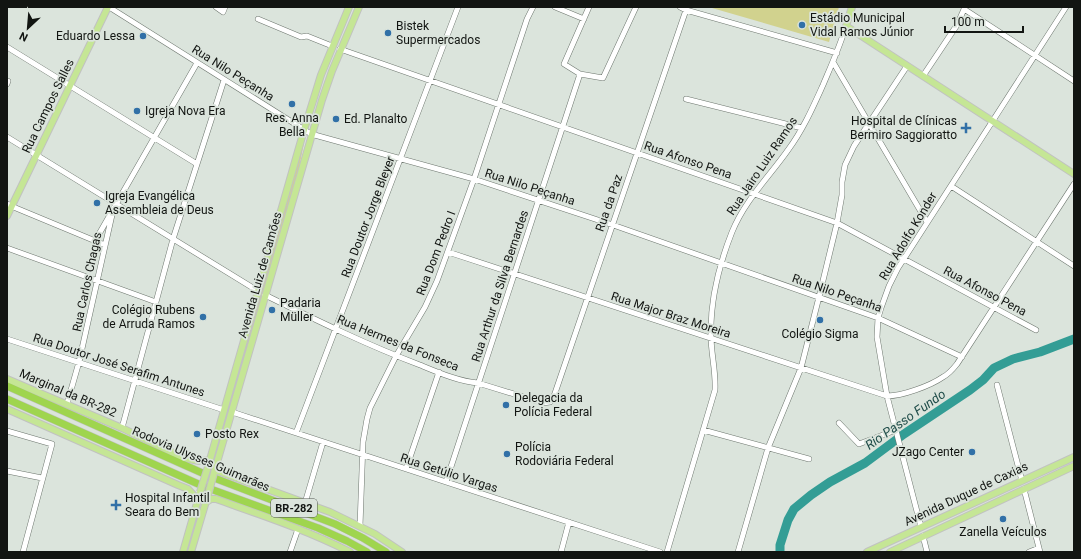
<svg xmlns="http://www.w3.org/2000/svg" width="1081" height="559" viewBox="0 0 1081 559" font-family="Roboto,sans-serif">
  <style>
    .green { fill: #d1d28e }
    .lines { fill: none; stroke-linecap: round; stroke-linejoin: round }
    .river { stroke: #339d95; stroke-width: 9 }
    .minor-casing { stroke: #6d766e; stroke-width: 6 }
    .major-casing { stroke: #c1c2c1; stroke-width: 8 }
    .highway-casing { stroke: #c1c2c1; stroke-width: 8 }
    .minor { stroke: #fff; stroke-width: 5 }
    .major { stroke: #c5e695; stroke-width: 6 }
    .highway { stroke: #9fd54e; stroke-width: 7 }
    .major-bridge-casing { stroke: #c1c2c1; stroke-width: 8; stroke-linecap: butt }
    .major-bridge { stroke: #c5e695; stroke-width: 6 }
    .poi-dot { fill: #3170a7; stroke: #dbe4dc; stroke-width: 1.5 }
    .labels { text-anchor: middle; stroke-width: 3.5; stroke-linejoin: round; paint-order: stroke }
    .shield { fill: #dbe4dc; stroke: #4e534f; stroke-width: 1 }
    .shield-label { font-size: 11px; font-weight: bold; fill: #121512 }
    .poi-label { font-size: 12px; fill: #121512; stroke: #dbe4dc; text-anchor: start }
    .street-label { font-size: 12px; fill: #121512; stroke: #dbe4dc }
    .water-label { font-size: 13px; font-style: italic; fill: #204d4a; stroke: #dbe4dc }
  </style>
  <rect width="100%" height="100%" fill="#dbe4dc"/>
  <path class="green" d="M712 7H839L829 42 712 8Z
    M303 142 304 143 296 183 231 402 236 385 238 371 285 208 302 143Z"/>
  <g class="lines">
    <path class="river" d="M780 552V545L788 520 794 509 811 495 830 482 865 463 904 434 970 390 983 380 994 368 1013 359 1040 352 1074 339"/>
    <g class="minor-casing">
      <path id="minor" d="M109 7 311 134 474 179 613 225 878 318 962 357
        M216 7 223 12 225 7
        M555 7 584 19
        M589 7 564 64 580 74 603 78 636 7
        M680 7 686 10 837 53
        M964 9 1074 81
        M258 19 301 37 307 36 332 46
        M7 47 197 164
        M340 49 837 223 1036 330
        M833 62 927 222
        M923 76 957 25 965 7
        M7 84 8 81
        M686 99 802 128
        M7 137 258 291
        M951 186 1074 266
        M7 204 11 206 105 245
        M95 241 197 63
        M7 248 156 302
        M448 252 887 396C902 396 930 386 943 377 949 374 953 369 957 364L1074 184
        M265 295C316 320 367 345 420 365 437 372 460 382 478 383L543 403 550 402 554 396 686 10
        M7 339 224 410
        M997 385 1022 481
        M67 404 79 362 112 215
        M232 412 660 552
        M839 423 859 444 896 430
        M122 428 173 239 224 80
        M703 430 809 459
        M7 431 52 444 23 552
        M296 433 458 7
        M406 469 439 372
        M7 471 42 478
        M446 482 580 74
        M1024 489 1040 552
        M305 503 323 442
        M360 526 363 442 367 419 370 408 396 356 425 307 437 281 474 179 527 19 533 7
        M921 527 887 396 877 337 878 318 881 308 889 286 898 268 1066 7
        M923 536 927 552
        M290 552 298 529
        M561 552 569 522
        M667 552 715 390C716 371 711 354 711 336 710 300 719 265 732 232 745 200 769 177 788 150 803 130 813 107 823 85 831 66 840 46 846 26
        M738 552 768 448 801 368 819 297 837 223 842 195V182L845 165 854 146 907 66
        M1029 552 1039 548"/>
    </g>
    <g class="major-casing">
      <path id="major" d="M852 7 846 26 1074 174
        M7 216 108 7
        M7 379 122 428 184 458 199 461 210 460
        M7 409 178 485 188 489 198 500
        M207 470 304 130 321 75 349 7
        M215 470 330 512 375 534 402 552
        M214 473 322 100 332 71 359 7
        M206 502 211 499H216C261 515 307 530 350 552
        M183 552 199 496
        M191 552 207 498
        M867 552 1074 457
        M890 552 1074 466"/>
    </g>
    <g class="highway-casing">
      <path id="highway" d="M7 386 209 476 335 524 363 538 386 552
        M7 399 205 487 318 528 347 541 367 552"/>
    </g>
    <use href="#minor" class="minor"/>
    <use href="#major" class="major"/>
    <use href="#highway" class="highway"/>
    <g class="major-bridge-casing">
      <path id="major-bridge" d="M200 492 207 470
        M208 495 214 473"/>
    </g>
    <use href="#major-bridge" class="major-bridge"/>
  </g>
  <g class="poi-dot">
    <circle cx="802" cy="25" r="4"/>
    <circle cx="388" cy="33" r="4"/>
    <circle cx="143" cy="36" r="4"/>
    <circle cx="292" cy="104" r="4"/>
    <circle cx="137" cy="111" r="4"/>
    <circle cx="336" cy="119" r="4"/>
    <path d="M964 122h4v4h4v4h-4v4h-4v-4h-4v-4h4z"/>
    <circle cx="97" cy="203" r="4"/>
    <circle cx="272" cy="310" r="4"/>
    <circle cx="203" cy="317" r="4"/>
    <circle cx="820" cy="320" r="4"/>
    <circle cx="506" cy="405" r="4"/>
    <circle cx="197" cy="434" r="4"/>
    <circle cx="972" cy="452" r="4"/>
    <circle cx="507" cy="454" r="4"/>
    <path d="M114 499h4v4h4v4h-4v4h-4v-4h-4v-4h4z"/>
    <circle cx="1003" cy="519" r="4"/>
  </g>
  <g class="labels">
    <rect class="shield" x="271" y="499" width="46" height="18" rx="3"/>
    <g class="shield-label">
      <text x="294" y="512">BR-282</text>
    </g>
    <g class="poi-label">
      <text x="810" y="22">Estádio Municipal<tspan x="810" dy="14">Vidal Ramos Júnior</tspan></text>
      <text x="396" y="30">Bistek<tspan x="396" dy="14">Supermercados</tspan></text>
      <text x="135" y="40" text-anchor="end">Eduardo Lessa</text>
      <text x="145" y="115">Igreja Nova Era</text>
      <text x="292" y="122" text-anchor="middle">Res. Anna<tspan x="292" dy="14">Bella</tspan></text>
      <text x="344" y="123">Ed. Planalto</text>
      <text x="957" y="125" text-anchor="end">Hospital de Clínicas<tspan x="957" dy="14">Bermiro Saggioratto</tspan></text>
      <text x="105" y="200">Igreja Evangélica<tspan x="105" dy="14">Assembleia de Deus</tspan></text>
      <text x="280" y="307">Padaria<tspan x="280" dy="14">Müller</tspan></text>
      <text x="195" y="314" text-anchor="end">Colégio Rubens<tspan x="195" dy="14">de Arruda Ramos</tspan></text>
      <text x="820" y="338" text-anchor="middle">Colégio Sigma</text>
      <text x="514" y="402">Delegacia da<tspan x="514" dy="14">Polícia Federal</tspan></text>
      <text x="205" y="438">Posto Rex</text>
      <text x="515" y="451">Polícia<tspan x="515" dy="14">Rodoviária Federal</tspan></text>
      <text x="964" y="456" text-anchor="end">JZago Center</text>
      <text x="125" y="502">Hospital Infantil<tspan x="125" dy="14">Seara do Bem</tspan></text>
      <text x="1003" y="536" text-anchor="middle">Zanella Veículos</text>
    </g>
    <g class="street-label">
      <text transform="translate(233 73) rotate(32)" y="4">Rua Nilo Peçanha</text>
      <text transform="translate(48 106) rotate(-64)" y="4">Rua Campos Salles</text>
      <text transform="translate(688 160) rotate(19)" y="4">Rua Afonso Pena</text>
      <text transform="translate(762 166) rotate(-56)" y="4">Rua Jairo Luiz Ramos</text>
      <text transform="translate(530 187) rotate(18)" y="4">Rua Nilo Peçanha</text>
      <text transform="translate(609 203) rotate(-71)" y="4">Rua da Paz</text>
      <text transform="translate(368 217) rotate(-69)" y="4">Rua Doutor Jorge Bleyer</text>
      <text transform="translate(908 236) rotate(-59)" y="4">Rua Adolfo Konder</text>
      <text transform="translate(436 253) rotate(-69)" y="4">Rua Dom Pedro I</text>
      <text transform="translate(260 275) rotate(-74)" y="4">Avenida Luiz de Camões</text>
      <text transform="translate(87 282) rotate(-78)" y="4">Rua Carlos Chagas</text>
      <text transform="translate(500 286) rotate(-72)" y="4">Rua Arthur da Silva Bernardes</text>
      <text transform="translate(985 291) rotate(28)" y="4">Rua Afonso Pena</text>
      <text transform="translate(837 293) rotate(19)" y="4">Rua Nilo Peçanha</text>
      <text transform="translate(671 315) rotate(18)" y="4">Rua Major Braz Moreira</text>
      <text transform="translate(398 343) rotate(22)" y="4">Rua Hermes da Fonseca</text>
      <text transform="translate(119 365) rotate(18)" y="4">Rua Doutor José Serafim Antunes</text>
      <text transform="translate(68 393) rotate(23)" y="4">Marginal da BR-282</text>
      <text transform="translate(201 459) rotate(23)" y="4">Rodovia Ulysses Guimarães</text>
      <text transform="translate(449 473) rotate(18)" y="4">Rua Getúlio Vargas</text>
      <text transform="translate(966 494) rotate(-25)" y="4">Avenida Duque de Caxias</text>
    </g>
    <g class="water-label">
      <text transform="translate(905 419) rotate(-35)" y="5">Rio Passo Fundo</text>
    </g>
  </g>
  <rect width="1081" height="559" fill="none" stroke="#121512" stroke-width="16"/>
  <g transform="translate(28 28) rotate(206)" stroke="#dbe4dc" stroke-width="3" paint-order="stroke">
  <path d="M0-3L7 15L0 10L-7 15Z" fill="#121512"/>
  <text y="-6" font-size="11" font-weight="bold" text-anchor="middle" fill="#121512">N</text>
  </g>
  <path d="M945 26v6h78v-6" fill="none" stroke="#121512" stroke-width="2"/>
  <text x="951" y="26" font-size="12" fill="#121512" stroke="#dbe4dc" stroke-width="3" paint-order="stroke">100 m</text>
</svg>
